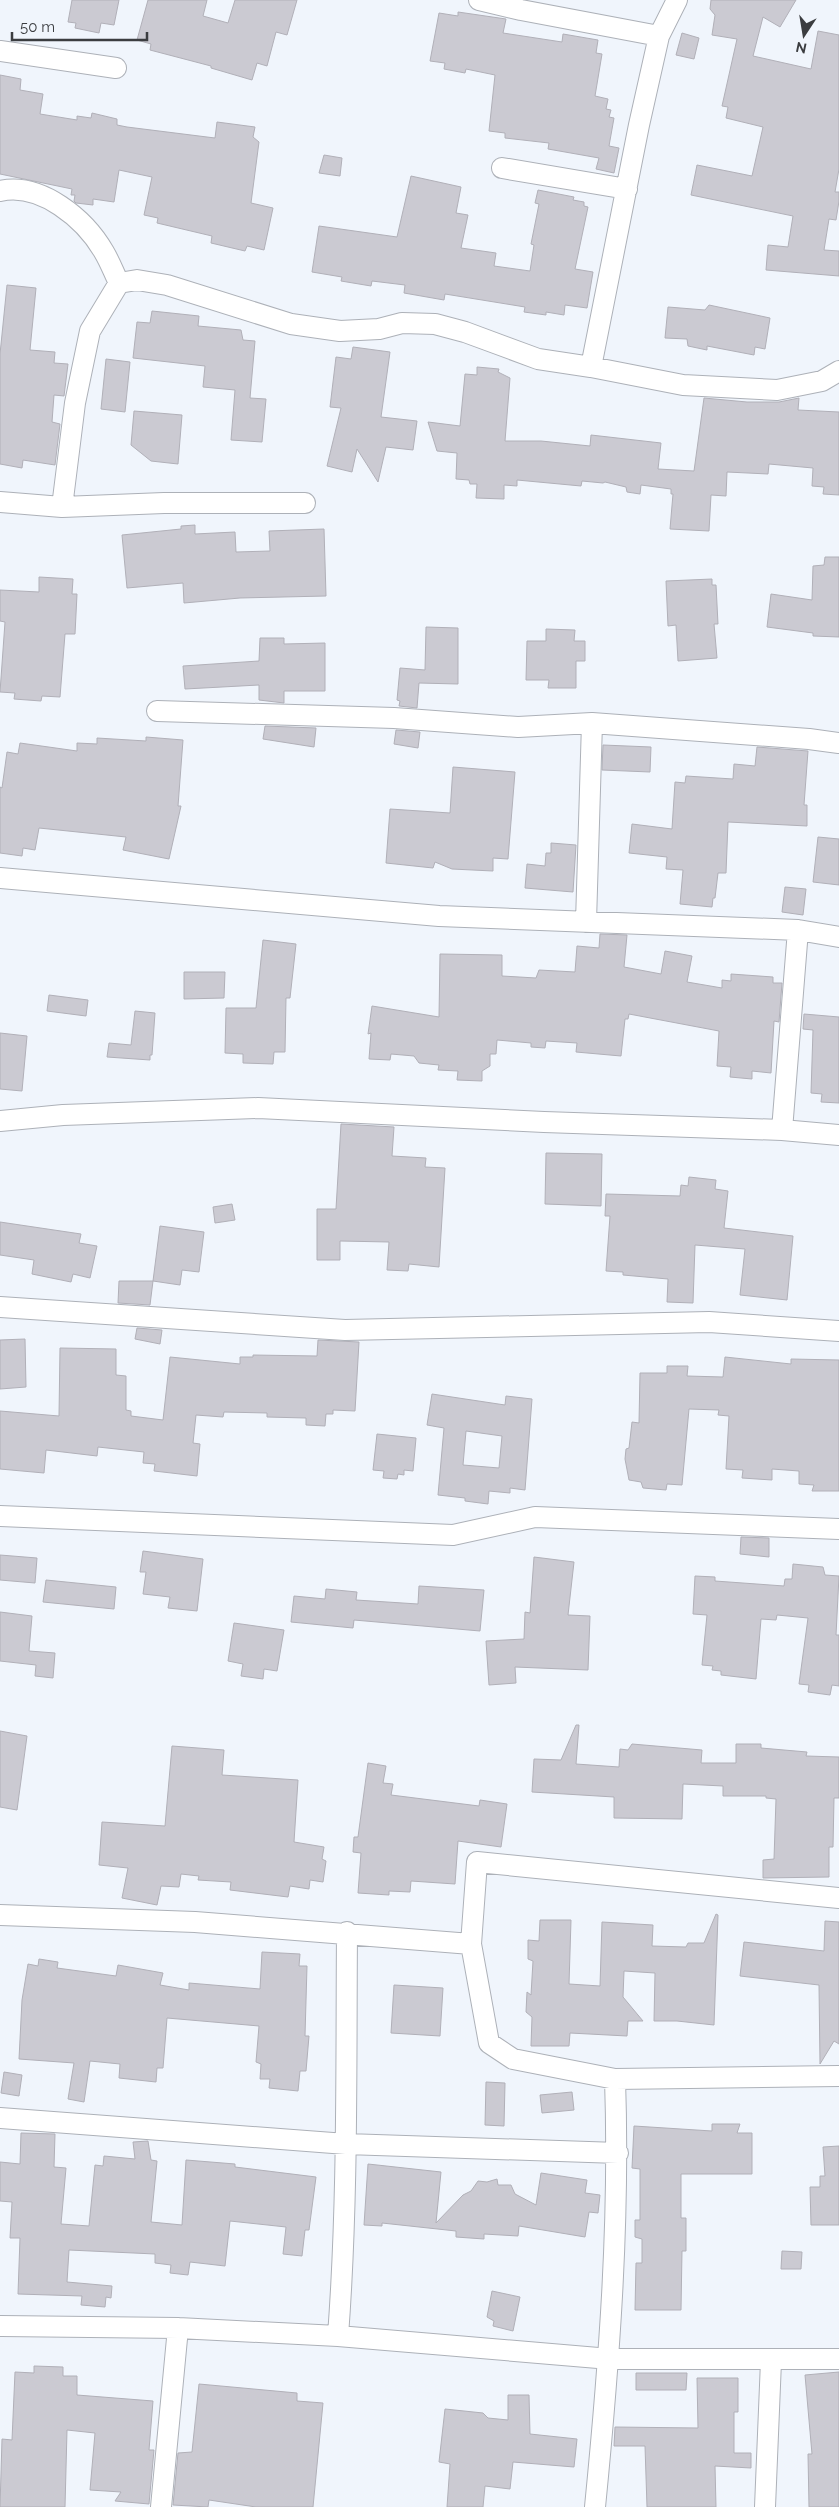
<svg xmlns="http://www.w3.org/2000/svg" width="839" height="2507" viewBox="0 0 839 2507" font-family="Raleway,sans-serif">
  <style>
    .building { fill: #cbcad2; stroke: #b1b0b8; fill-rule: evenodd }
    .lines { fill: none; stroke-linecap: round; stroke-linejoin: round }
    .minor-casing { stroke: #adb1b8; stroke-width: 22 }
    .minor { stroke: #fff; stroke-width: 20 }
  </style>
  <rect width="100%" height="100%" fill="#f0f5fc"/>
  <path class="building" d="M72 0H119L114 25 101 23 99 33 75 28 76 23 68 22Z
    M148 0H207L203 16 228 23 235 0H297L287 35 276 32 267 66 257 63 252 80 211 68V66L150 50 151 44 137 40Z
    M711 0H796L780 27 763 17 753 56 811 69 818 31 839 35V169L835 192H839V201L836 220 829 219 824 250 839 251V276L766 270 768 245 788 247 793 216 691 195 697 165 752 176 763 127 726 118 728 107 722 106 737 39 712 35 715 15 710 9Z
    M458 12 506 19 503 33 562 42 563 34 598 40 596 53 602 54 595 96 608 99 606 109 611 110 609 117 614 118 609 146 619 148 614 173 596 169 599 158 548 149 549 143 505 138V133L489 131 495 75 466 69 465 73 444 69 445 63 430 61 439 13 458 16Z
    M682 33 699 38 694 59 676 55Z
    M0 75 21 79 20 90 43 94 40 114 77 120V116L91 118 92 113 117 119V125L127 127 215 138 217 122 255 127 253 137 259 142 251 203 273 208 264 250 247 246 245 251 211 243 212 236 157 223 158 218 144 215 152 177 119 170 114 202 93 199V205L76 203 74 201 75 195H71L72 189 0 174Z
    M324 155 342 158 340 176 319 173Z
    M411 176 461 187 456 213 468 215 461 248 496 253 494 266 530 271 534 245 531 244 539 204 535 203 538 190 574 197 573 200 584 202V206L588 207 575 269 593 272 587 308 565 305 564 315 546 312V315L524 312 525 307 445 294 444 300 404 293 405 285 372 281 371 286 341 281 342 277 312 272 319 226 397 237Z
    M7 285 36 288 30 350 55 352 54 363 68 364 64 396 54 395 52 422 60 424 55 465 23 460 22 468 0 464V354Z
    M709 305 770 318 765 349 755 347 754 355 707 346V350L688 346 687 339 665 338 668 307 705 310Z
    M152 311 199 316 198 326 241 330 243 340 255 341 250 398 266 399 262 442 231 440 235 390 203 387 205 366 133 358 137 322 150 323Z
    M353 347 390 352 381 417 417 421 413 450 386 447 378 482 357 449 352 472 327 466 341 408 330 407 336 357 351 359Z
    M106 359 130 362 125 412 101 409Z
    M477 367 499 369 498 372 510 378 505 441H541L590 446 591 435 661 443 658 469 694 471 704 398 747 402H779L799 398 798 410 839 412V495L823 494 824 487 812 486 813 468 769 464 768 474 727 472 726 496 711 495 709 531 670 529 673 494H671V489L641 485 640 494 627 492 626 487 605 482 603 483 582 481 581 486 517 480V486L504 485V499L476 498 477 484H470L469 480 456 479 457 453 437 451 428 422 460 426 465 374 477 375Z
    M134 411 182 415 178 464 151 461 131 445Z
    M195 525V534L235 532 236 552 270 551 269 531 324 529 326 596 240 598 184 603 183 583 127 588 122 535 181 529V526Z
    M825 557H839V637L813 636V633L767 627 771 594 812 600 813 566 824 565Z
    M39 577 73 579 72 594H77L75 634H65L60 697 42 696 41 701 14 699 15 693 0 692 5 622 0 621V590L39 592Z
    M712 579V585H716L718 624H714L717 658 678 661 676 625 668 626 666 581Z
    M426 627 458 628V684L419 683 417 708 399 706 400 701 397 700 400 668 425 670Z
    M546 629 575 630 574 641H585V661H576V688H548L549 680H526L527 641H546Z
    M260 638H284V644L325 643V691H284V703L259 700V685L185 689 183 666 259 661Z
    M265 726 316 728 314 747 263 739Z
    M396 730 420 732 418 748 394 744Z
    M146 737 183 740 178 806H181L169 859 123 850 126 837 39 828 35 850 23 848 22 856 0 853V787L2 788 7 752 18 754 20 743 77 751V743L97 744V738L146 741Z
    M603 745 651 747 650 772 602 770Z
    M757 747 808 751 804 805H807V826L728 822 726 873H718L715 898H713L712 907 680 904 683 870 666 869 667 857 629 853 632 824 672 829 675 782 685 783 686 776 733 779 734 764 755 766Z
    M453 767 515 772 508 859 493 858V871L452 869 435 862 433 868 386 863 390 809 450 813Z
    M818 837 839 839V885L813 882Z
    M551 843 576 845 573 892 525 888 527 864 545 866 546 853H551Z
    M785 887 806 889 803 915 782 912Z
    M600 934 627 935 624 967 661 974 665 951 692 956 687 982 722 988V980L731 981V974L773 977V983H782L779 1022 774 1021 771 1073 752 1071V1079L730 1077 731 1067 717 1066 719 1031 629 1014 628 1019H625L621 1056 576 1052 577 1043 546 1041 545 1048 531 1047V1043L497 1040 496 1054H490V1066L482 1071V1081L457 1080 458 1071 438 1070 439 1065 419 1063 414 1056 391 1054 390 1060 369 1059 371 1033 368 1034 372 1006 439 1017 440 954 502 955V976L536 978 539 970 575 972 577 946 599 948Z
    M263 940 296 944 290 998H286L285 1052H274L273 1064 243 1063V1054L225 1053 226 1008H256Z
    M184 972H225L224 998 184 999Z
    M49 995 88 1000 86 1016 47 1011Z
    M135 1011 155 1013 152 1055H150V1060L107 1057 109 1043 131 1045Z
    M804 1014 839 1017V1103L821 1102 822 1094 811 1093 813 1030 803 1029Z
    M0 1033 27 1036 22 1091 0 1089Z
    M341 1124 394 1127 392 1156 426 1158 425 1167 445 1168 439 1267 409 1264 408 1271 387 1270 389 1242 340 1241V1260H317V1209H336Z
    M546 1153 602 1154 601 1206 545 1204Z
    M689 1177 716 1180 715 1189 728 1191 724 1228 793 1236 787 1300 740 1295 745 1249 695 1245 693 1303 667 1302 668 1279 623 1275V1272L606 1271 610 1216H605L606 1194 680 1196 681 1185 688 1186Z
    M232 1204 235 1220 215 1223 213 1207Z
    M0 1222 81 1234 79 1243 97 1246 90 1278 73 1274 71 1282 32 1274 34 1260 0 1255Z
    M160 1226 204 1232 199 1272 182 1270 180 1285 153 1281Z
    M119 1281H153L150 1305 118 1303Z
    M137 1328 162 1330 160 1344 135 1339Z
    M25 1339 26 1387 0 1389V1340Z
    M318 1340 359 1342 355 1411 333 1410V1414H326L325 1426 306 1425V1418L267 1417V1413L224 1412 223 1417 196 1415 193 1443 200 1444 197 1476 154 1471 155 1464 143 1463 144 1452 98 1447 97 1456 46 1450 44 1473 0 1469V1411L59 1416 60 1348 116 1349V1375L126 1376V1410L131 1411V1416L163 1420 170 1357 240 1364V1357H253V1355L317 1356Z
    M725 1357 791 1364V1359L839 1360V1491H812L814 1485 799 1484V1471L772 1469V1480L742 1478 743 1470 726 1469 729 1416 718 1415 719 1410 689 1409 682 1485 667 1484 666 1490 643 1488 641 1482 629 1480 625 1459 626 1449 629 1448 632 1422 639 1423 640 1373H667V1366H688L687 1376 723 1377Z
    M432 1394 505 1405 506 1396 532 1399 525 1490 510 1488V1493L489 1491 488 1504 465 1501V1498L438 1495 444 1428 427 1425ZM466 1431 502 1436 499 1468 463 1465Z
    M377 1434 416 1438 413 1471 404 1470V1475L398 1474 397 1479 383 1478 384 1471 373 1470Z
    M741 1537 769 1538V1557L740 1554Z
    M143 1551 203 1559 197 1611 168 1608 170 1597 143 1594 146 1572H140Z
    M0 1555 37 1558 35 1583 0 1580Z
    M534 1557 574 1562 568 1615 590 1616 588 1670 515 1667 516 1683 489 1685 486 1641 524 1639 525 1612 530 1613Z
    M793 1564 823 1567 825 1575 839 1576 836 1635H839V1686L832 1685 830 1695 808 1692 809 1685 799 1684 808 1618 777 1615 776 1620 761 1619 756 1679 721 1675V1671L712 1670 713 1666 702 1665 707 1615 693 1614 695 1576 715 1577V1581L784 1586 785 1579H792Z
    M46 1580 116 1587 114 1609 43 1602Z
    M419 1586 484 1590 480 1631 354 1620 353 1628 291 1622 294 1596 325 1599 326 1589 357 1592 356 1600 418 1604Z
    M0 1612 32 1616 29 1651 55 1653 53 1678 35 1676 36 1665 0 1661Z
    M234 1623 284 1630 277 1671 264 1669 263 1679 241 1676 243 1664 228 1661Z
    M576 1725H579L576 1764 619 1767 620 1749 628 1750 632 1744 702 1750 701 1763H736V1744H761V1748L807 1752 806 1756 839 1757V1798H834L833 1847H829V1877L763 1878V1860L774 1859 776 1799 766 1798V1796H723V1786L683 1784 682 1819 614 1818V1797L532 1792 534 1759 561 1760Z
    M0 1731 27 1736 17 1810 0 1807Z
    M172 1746 224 1750 222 1775 298 1780 294 1842 324 1847 322 1859 326 1861 323 1882 310 1880 309 1889 290 1886 288 1897 230 1890 231 1882 198 1880 199 1876 181 1874 179 1887 161 1886 157 1905 122 1898 128 1868 99 1865 102 1822 165 1826Z
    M368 1763 386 1766 383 1783 393 1784 391 1795 479 1806 480 1800 507 1804 501 1847 458 1841 455 1884 411 1881 410 1892 389 1891V1895L358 1893 361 1853 353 1852 354 1837H358Z
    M716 1914 718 1915 714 2025 677 2021H654L655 1973 624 1971 623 1997 643 2021H628L627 2036 570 2033 569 2046H531L532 2017 526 2012 527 1992 531 1995 533 1961 528 1959V1940L539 1941 540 1920H571L569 1984 600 1986 602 1922 653 1925 652 1946 686 1947 688 1943H704Z
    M825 1921 839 1922V2044L834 2041 820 2064 819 1985 740 1976 744 1942 824 1951Z
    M262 1952 300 1954 299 1966H307L305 2036H309L306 2071H300L298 2091 269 2088 270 2079H260L261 2064 256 2062 259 2026 167 2018 163 2068H157L156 2082 119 2078 120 2064 90 2061 84 2102 68 2099 74 2063 19 2059 22 2000 28 1964 38 1966 39 1959 58 1962 57 1968 116 1976 118 1965 163 1973 160 1985 189 1990V1983L260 1989Z
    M394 1985 443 1988 440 2036 391 2033Z
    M4 2072 22 2075 19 2096 1 2093Z
    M486 2082 505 2083 504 2126 485 2125Z
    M572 2092 574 2110 542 2113 540 2095Z
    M712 2124H740L737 2133H752V2174H681V2218H686V2251H682L681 2310H635L636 2263H642V2239L635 2237V2220H640V2169L632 2168 634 2126 712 2131Z
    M21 2133 55 2134 54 2167 66 2168 61 2224 89 2226 95 2165 103 2166 104 2156 135 2159 133 2142 148 2141 151 2160 157 2161 151 2222 182 2225 186 2160 235 2164V2167L316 2177 309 2230H305L302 2256 283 2254 286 2227 230 2221 225 2266 190 2262 188 2275 170 2273 171 2265 155 2263V2254L69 2250 67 2282 112 2286 111 2298 106 2297 105 2307 81 2305 82 2296 18 2294 20 2238H10L12 2202 0 2201V2162L20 2164Z
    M839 2146V2225H811L810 2187H820V2176H825L823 2147Z
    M368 2164 441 2172 436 2223 463 2195 471 2191 478 2181 487 2182 497 2179 498 2185H511L515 2194 536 2205 541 2173 587 2180 585 2193 600 2195 598 2213 589 2212 585 2237 519 2226 518 2236 484 2234V2239L456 2237V2231L382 2223V2226L364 2225Z
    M782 2251 802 2252 801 2269H781Z
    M492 2291 520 2297 513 2331 493 2326 494 2321 487 2317Z
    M34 2366 63 2367V2376H77V2395L153 2401 149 2450H154L149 2504 115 2501 121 2492 90 2490 95 2433 67 2430 65 2507H0L2 2439 12 2440 15 2372 34 2373Z
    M839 2372V2507H809L808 2454H812L805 2375Z
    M636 2373H687L686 2390H636Z
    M697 2378H738V2412H734V2453H751V2468L715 2466 716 2507H647L645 2446H614L615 2427 698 2428Z
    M199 2384 297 2393V2401L323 2403 313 2507H256L209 2500 208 2507 173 2505 178 2453 192 2452Z
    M508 2395H529L530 2434 577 2439 574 2467 513 2462 510 2489 485 2486 483 2507H447L450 2464 439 2462 445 2409 483 2413 488 2418 508 2420Z"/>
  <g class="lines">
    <g class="minor-casing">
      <path id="minor" d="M479 0 521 10 659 36
        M0 51 116 68
        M502 168 627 189
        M0 191C41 182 85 219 104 252 110 262 114 273 119 283
        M591 367 639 125 659 36 677 0
        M0 502 62 507 164 503H305
        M62 507 75 403 90 331 119 283 137 280 167 285 291 324 340 331 379 329 402 323 435 324 465 332 538 359 591 367 683 385 777 390 822 381 839 371
        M157 711 394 718 518 727 592 723 809 739 839 743
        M0 878 439 916 798 930 839 937
        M586 922 592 723
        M0 1121 63 1115 258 1108 544 1122 782 1130 839 1135
        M782 1130 798 930
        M0 1307 345 1330 709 1322 839 1331
        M0 1516 453 1535 535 1517 839 1529
        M839 1898 477 1862 471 1944 489 2043 513 2059 615 2079 839 2076
        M0 1915 195 1922 471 1944
        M0 2118 346 2144 618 2153
        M1 2326 178 2328 338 2336 610 2359H839
        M338 2336C348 2202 346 2067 347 1932
        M161 2507 178 2328
        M595 2507C609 2365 620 2222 615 2079
        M765 2507 771 2361"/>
    </g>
    <use href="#minor" class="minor"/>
  </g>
  <g transform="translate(804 35) rotate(192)" stroke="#f0f5fc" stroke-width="4" paint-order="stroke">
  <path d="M0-4L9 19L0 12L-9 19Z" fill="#3b3d40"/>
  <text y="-8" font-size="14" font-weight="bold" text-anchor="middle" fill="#3b3d40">N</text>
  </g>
  <path d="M12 32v8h135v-8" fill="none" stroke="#3b3d40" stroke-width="2.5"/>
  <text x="20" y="32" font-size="15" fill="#3b3d40" stroke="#f0f5fc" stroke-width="4" paint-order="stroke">50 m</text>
</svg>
